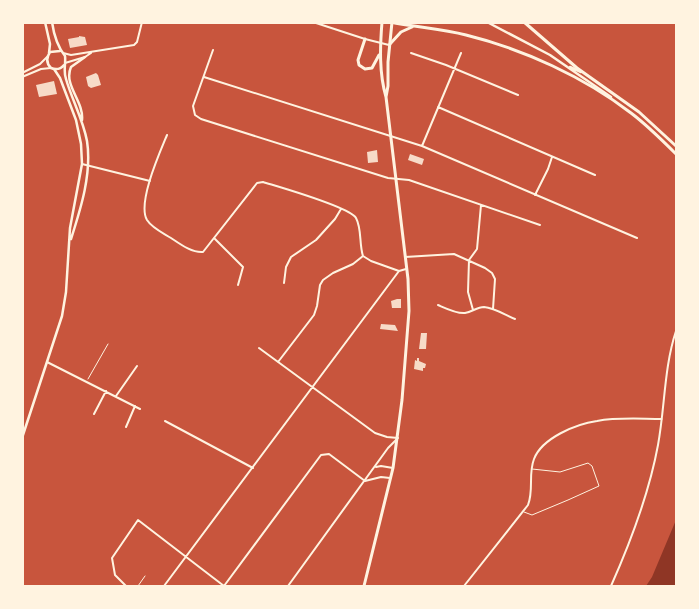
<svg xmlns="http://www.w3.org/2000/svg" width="699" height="609" viewBox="0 0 699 609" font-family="Montserrat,sans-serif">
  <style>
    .water { fill: #8f3625 }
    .building { fill: #f7dbc8 }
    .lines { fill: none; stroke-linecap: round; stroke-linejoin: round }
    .path { stroke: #fff3e0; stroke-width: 1 }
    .service { stroke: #fff3e0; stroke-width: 1 }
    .minor { stroke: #fff3e0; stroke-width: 2 }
    .secondary { stroke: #fff3e0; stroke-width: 2.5 }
    .primary { stroke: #fff3e0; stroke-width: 3 }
    .trunk { stroke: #fff3e0; stroke-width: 3 }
  </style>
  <rect width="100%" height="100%" fill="#c8553d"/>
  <path class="water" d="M676 520V586H646L652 577Z"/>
  <path class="building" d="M79 36 85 37 87 45 70 48 68 39 79 37Z
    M96 73 98 75 101 85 91 88 88 86 86 77Z
    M54 81 57 94 39 97 36 85Z
    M377 150 378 162 368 163 367 152Z
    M410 154 424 159 422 165 408 160Z
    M397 299H401V308H392L391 301Z
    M381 324 395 325 398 331 380 329Z
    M421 333H427L426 349H419Z
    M417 358H419V361L426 364 425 368H423V371L414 369 415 360 417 361Z"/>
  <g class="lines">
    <path class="path" d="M88 379 108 344"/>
    <path class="service" d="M524 512 532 515 568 500 599 486 592 466 588 463 560 472 532 469
      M138 586 145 576"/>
    <path class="minor" d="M313 22 365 39 389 45
      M213 50 193 106 195 115 201 119 388 178 409 180 540 225
      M63 53 71 55 134 45 137 42 142 22
      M411 53 446 65 518 95
      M65 63 85 57 91 53
      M22 73 40 64 47 57
      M22 77 41 69 51 68
      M204 77 422 146 637 238
      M438 107 595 175
      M167 135C160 152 137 203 147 220 152 228 163 233 171 238 180 244 192 253 203 252L257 183 263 182C279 187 350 207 356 218 362 229 359 244 363 256
      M422 146 461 53
      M82 164 150 181
      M535 195 548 169 552 157
      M214 238 243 267 238 285
      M363 256 371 261 399 271 406 269
      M405 257 454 254 485 268 492 273 495 279 493 309
      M284 283 286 267 291 257 316 240 335 219 341 209
      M438 305C445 308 457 314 465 313 472 312 477 307 484 307 495 308 505 315 515 319
      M473 310 468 292 469 260 477 249 481 205
      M259 348 375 433 387 437 398 438
      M47 362 140 409
      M278 362 314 315 317 306 320 285 323 280 333 273 353 264 363 256
      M116 396 137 366
      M94 414 106 391
      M165 421 253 468
      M126 427 135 406
      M376 467 381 466 393 468
      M365 481 381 477 390 478
      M126 586 115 575 112 558 138 520 224 586
      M164 586 399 271
      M224 586 321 455 329 454 365 481
      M288 586 388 448 396 440
      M464 586 528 505C534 490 528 474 534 459 542 438 576 424 597 421 618 417 641 419 662 419
      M611 586C631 541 649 494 658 445 665 407 664 367 676 331"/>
    <path class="secondary" d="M45 22 50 44 49 53
      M52 22C54 36 57 46 65 56 66 64 63 71 66 79 72 100 83 119 87 141 92 173 81 208 71 239
      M487 22 550 55 611 97
      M60 51 50 52C46 58 46 63 51 68 56 70 60 70 64 65
      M570 67 581 72
      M82 120C84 101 63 85 71 67L85 57
      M22 438 62 316 66 292 70 228 82 164 81 144 76 120 60 78 54 69"/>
    <path class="primary" d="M390 22C415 27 441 29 466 35 523 49 584 77 631 113 647 125 662 140 676 154
      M524 22 577 68 639 112 676 146
      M390 44 401 32 412 27"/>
    <path class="trunk" d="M365 39 358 60 359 65 365 69 372 68 379 55
      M386 97 388 86V62L392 22
      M364 586 393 468 402 400 409 311 408 279 386 97C379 73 380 47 382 22"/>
  </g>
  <rect width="699" height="609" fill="none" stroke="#fff3e0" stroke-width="48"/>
</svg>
